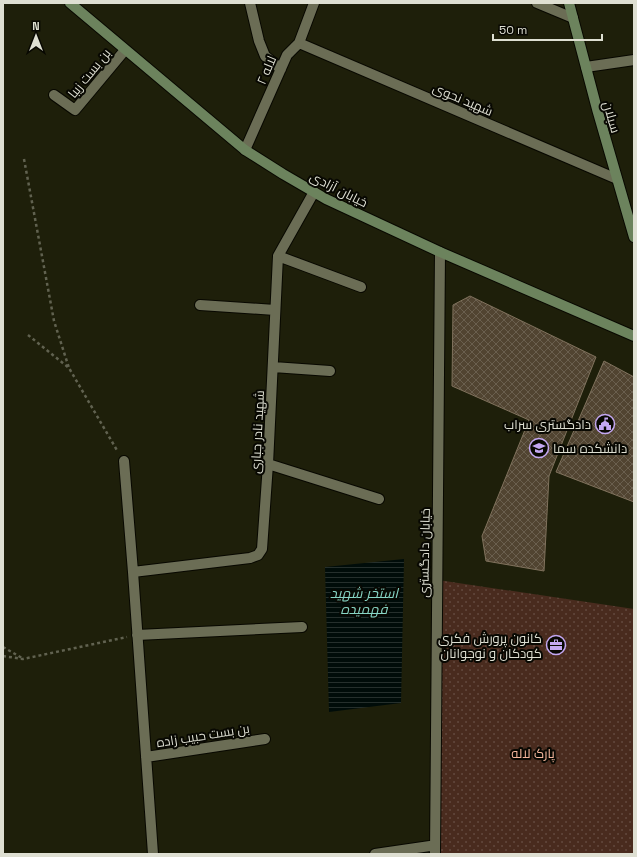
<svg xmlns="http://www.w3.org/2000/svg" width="637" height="857" viewBox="0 0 637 857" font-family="'Space Grotesk',Cairo,sans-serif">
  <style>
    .park { fill: url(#park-dots) }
    .water { fill: url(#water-rules) }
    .building { fill: url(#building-cross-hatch); stroke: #80725d }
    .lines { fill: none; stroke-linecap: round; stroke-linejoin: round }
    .street-casing { stroke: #080800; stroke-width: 12 }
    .secondary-casing { stroke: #080800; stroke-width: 12 }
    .path { stroke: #616250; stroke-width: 2.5; stroke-dasharray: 3 3; stroke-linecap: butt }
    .street { stroke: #6b6d55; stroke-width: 10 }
    .secondary { stroke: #6c835d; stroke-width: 10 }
    .labels { text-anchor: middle; stroke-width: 4; stroke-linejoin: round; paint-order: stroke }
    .street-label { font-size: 13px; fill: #dedfd2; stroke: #080802 }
    .poi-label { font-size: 13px; fill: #dedfd2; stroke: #080802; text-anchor: end }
    .park-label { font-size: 13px; fill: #f4b69c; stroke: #080802 }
    .water-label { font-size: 14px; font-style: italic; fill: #88d6c6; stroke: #080802 }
  </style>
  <defs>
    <pattern id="park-dots" width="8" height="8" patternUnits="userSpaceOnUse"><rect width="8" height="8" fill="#492b1e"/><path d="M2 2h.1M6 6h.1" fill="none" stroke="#63493e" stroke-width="1.8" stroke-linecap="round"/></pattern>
    <pattern id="water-rules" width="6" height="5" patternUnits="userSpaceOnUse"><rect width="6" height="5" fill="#000c09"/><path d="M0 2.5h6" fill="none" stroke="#252f2c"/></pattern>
    <pattern id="building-cross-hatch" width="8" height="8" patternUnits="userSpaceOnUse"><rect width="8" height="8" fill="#514431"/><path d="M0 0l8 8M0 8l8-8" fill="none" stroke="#6a5f4e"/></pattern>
  </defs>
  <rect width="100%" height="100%" fill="#1e1f0a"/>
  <path class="park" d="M438 580 634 609V854H429Z"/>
  <path class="water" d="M404 559 401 703 329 712 325 567Z"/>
  <path class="building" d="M470 296 596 357 549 476 544 571 486 561 482 536 529 420 452 386 453 305Z
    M604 361 634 377V502L556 472Z"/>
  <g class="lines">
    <g class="street-casing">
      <path id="street" d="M250 3 259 41 265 56 281 69
        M537 3 573 18
        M299 43 617 179
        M586 67 634 60
        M54 95 75 110 125 50
        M245 150 287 55 299 43 314 3
        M278 256 361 287
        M200 305 275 310
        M273 367 330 371
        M124 461 133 572 153 854
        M268 464 379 499
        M133 572 250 558 258 555 262 549 268 464 278 256 314 192
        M137 635 302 627
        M146 757 265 739
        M375 854 430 846
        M435 854 440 252"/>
    </g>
    <g class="secondary-casing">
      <path id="secondary" d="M70 3 245 150 283 174 326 199 440 252 634 336
        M569 3 597 109 634 237"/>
    </g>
    <path class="path" d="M24 159 54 321 69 368
      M28 335 69 368 118 452
      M3 647 22 658
      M3 656 23 659 127 637"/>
    <use href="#street" class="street"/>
    <use href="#secondary" class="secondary"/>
  </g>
  <defs>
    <g id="civic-ring" transform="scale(1)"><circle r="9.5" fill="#080802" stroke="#c3a7f2" stroke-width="1.5"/><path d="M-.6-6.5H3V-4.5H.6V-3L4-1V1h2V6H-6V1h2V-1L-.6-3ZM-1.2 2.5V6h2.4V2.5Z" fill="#c3a7f2"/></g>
    <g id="university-ring" transform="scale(1)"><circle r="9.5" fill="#080802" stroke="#c3a7f2" stroke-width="1.5"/><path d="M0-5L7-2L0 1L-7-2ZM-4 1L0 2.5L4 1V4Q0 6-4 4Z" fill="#c3a7f2"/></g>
    <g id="office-ring" transform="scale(1)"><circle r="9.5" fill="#080802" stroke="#c3a7f2" stroke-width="1.5"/><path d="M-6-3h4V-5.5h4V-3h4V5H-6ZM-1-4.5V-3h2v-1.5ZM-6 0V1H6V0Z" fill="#c3a7f2"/></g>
  </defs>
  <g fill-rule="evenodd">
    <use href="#civic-ring" x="605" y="424"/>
    <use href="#university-ring" x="539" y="448"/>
    <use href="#office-ring" x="556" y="645"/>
  </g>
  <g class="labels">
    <g class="street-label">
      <text transform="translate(266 70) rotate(-67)" y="5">لاله ۲</text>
      <text transform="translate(89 73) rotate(-51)" y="5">بن بست زیبا</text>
      <text transform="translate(463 99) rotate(23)" y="5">شهید نحوی</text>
      <text transform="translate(612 117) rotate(74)" y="5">سبلان</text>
      <text transform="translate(339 189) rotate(27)" y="5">خیابان آزادی</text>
      <text transform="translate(257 432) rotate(-87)" y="5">شهید نادر جباری</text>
      <text transform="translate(424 553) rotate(-89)" y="5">خیابان دادگستری</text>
      <text transform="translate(203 735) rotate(-9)" y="5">بن بست حبیب زاده</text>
    </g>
    <g class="poi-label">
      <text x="591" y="429">دادگستری سراب</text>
      <text x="553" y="453" text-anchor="start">دانشکده سما</text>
      <text x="542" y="643">کانون پرورش فکری<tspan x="542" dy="15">کودکان و نوجوانان</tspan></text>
    </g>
    <g class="park-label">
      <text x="533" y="758">پارک لاله</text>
    </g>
    <g class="water-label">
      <text x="364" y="598">استخر شهید<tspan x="364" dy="16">فهمیده</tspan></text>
    </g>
  </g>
  <rect width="637" height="857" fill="none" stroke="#dedfd2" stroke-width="8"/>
  <g transform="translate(36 36)" stroke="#080802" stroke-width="3" paint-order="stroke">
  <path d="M0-3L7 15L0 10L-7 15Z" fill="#dedfd2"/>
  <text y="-6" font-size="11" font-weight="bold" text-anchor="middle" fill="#dedfd2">N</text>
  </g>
  <path d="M493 34v6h109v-6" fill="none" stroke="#dedfd2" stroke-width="2"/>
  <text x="499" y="34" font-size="12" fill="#dedfd2" stroke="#080802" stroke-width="3" paint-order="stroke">50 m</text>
</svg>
